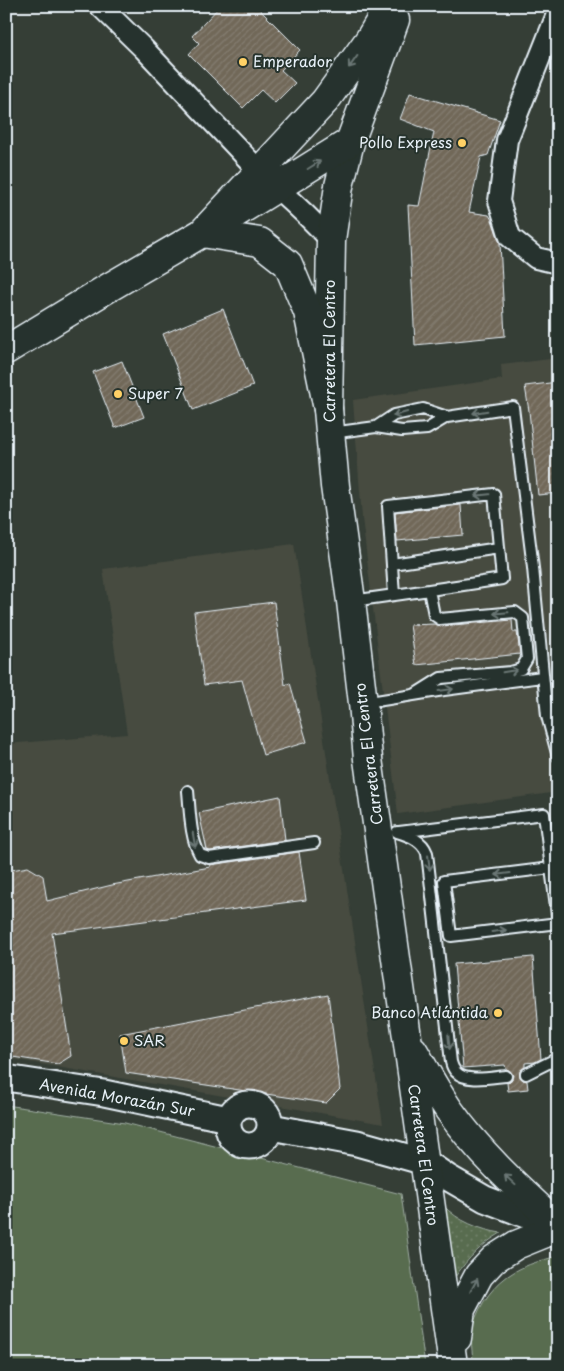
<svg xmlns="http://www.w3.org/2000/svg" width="564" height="1371" viewBox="0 0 564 1371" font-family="'Playpen Sans',sans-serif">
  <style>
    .built { fill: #474b40 }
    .grass { fill: #586c4f; stroke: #a0aea4 }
    .park { fill: url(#park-dots); stroke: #a0aea4 }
    .building { fill: url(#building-hatch); stroke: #e8f1f8 }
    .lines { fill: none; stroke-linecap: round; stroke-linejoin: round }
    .service-casing { stroke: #e8f1f8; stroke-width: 14 }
    .minor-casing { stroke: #e8f1f8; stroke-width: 24 }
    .tertiary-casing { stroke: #e8f1f8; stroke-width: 29 }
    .secondary-casing { stroke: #e8f1f8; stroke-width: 31 }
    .primary-casing { stroke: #e8f1f8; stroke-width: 31 }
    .service { stroke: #26332d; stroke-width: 10 }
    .minor { stroke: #26332d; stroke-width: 20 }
    .tertiary { stroke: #26332d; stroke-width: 25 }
    .secondary { stroke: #26332d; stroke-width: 28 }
    .primary { stroke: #26332d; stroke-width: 28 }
    .oneway { stroke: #6a7674 }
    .poi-dot { fill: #ffd166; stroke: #26332d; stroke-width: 2 }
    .labels { text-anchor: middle; stroke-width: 4; stroke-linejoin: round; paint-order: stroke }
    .poi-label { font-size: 15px; fill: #e8f1f8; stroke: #26332d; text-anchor: start }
    .street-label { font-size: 15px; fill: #e8f1f8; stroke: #26332d }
  </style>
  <defs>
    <pattern id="park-dots" width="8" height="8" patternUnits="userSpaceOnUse" patternTransform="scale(1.25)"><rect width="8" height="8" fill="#586c4f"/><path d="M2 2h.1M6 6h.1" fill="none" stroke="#708169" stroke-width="1.8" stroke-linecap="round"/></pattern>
    <pattern id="building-hatch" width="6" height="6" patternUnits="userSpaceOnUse" patternTransform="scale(1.25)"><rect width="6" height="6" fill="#716859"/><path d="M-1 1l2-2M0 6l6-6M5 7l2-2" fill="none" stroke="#857e72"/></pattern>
  </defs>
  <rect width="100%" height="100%" fill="#353e36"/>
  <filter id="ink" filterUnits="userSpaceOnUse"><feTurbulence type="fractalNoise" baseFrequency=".02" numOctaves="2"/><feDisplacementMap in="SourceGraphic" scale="10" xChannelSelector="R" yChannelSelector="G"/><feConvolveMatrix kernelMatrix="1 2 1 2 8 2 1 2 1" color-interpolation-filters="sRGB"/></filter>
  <g filter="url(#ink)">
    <path class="built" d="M558 358V792L398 814 362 518 353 400 502 379 501 365Z
      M294 544 383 1124 6 1058V744L127 734 103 569Z"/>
    <path class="grass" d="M6 1105 125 1123 401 1194 425 1365H6Z
      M558 1256V1365H474C472 1353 470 1338 473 1326 479 1304 495 1283 514 1272 527 1264 543 1260 558 1256Z"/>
    <path class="park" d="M443 1205C457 1221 481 1230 501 1233 482 1244 468 1258 455 1277Z"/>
    <path class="building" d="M220 6H256L300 50 281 70 295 83 275 103 261 90 243 108 189 54 199 43 192 36Z
      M410 93 500 120 488 155 481 157 469 212 489 215 492 220 500 243 505 336 415 345 408 205 419 206 434 132 400 119Z
      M223 309 253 386 193 410 163 334Z
      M122 361 144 417 115 428 93 372Z
      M558 382V493L538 495 529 411 525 386Z
      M461 505 463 535 397 541 395 512Z
      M274 602 285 685 290 683 307 742 263 755 242 680 204 685 194 612Z
      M512 620 513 632H517L520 654 416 665 410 625 434 624 441 626Z
      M280 796 285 840 210 851 207 850 199 813Z
      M299 852 306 900 52 933 71 1056 58 1064 6 1056V871L28 867 43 876 47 901 112 885 210 867V865Z
      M533 957 541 1059 535 1062 525 1063V1067L520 1071V1077L523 1080 527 1081 528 1089 508 1091 507 1083 512 1079 513 1075 509 1070 506 1069 505 1065 463 1068 454 964Z
      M328 994 340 1089 326 1103 126 1073 120 1034Z"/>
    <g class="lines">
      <g class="service-casing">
        <path id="service" d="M376 427 402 431 427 429 447 417 513 407 533 568 547 716 558 757
          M331 433 376 427 394 415 423 409 447 417
          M392 564 499 548
          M352 601C402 594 452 587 502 579L494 494 388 506 394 595
          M414 695 441 678 511 672 521 669 527 659 523 618 515 612 440 619 434 615 429 590
          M364 703 444 690 542 677
          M188 791C190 811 190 838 200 855L209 858 314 843
          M397 832C410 836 422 840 427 853L451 1062C452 1066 453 1069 456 1072 466 1083 493 1077 506 1076
          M399 832 544 814 558 922
          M551 868 444 881 451 936 558 923
          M526 1074 558 1058"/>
      </g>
      <g class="minor-casing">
        <path id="minor" d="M100 6 144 49 260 172 305 214 331 240
          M558 12 507 140 499 201 510 237 536 258 558 263"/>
      </g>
      <g class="tertiary-casing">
        <path id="tertiary" d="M6 1078 104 1093 228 1119
          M228 1125a21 21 0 1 1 42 0a21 21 0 1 1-42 0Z
          M271 1127 357 1143 425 1162 447 1177 485 1199 558 1227"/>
      </g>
      <g class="secondary-casing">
        <path id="secondary" d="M350 142 339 186 331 240 328 409 335 486 351 601 363 703 368 759 453 1365
          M413 1050C425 1070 436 1091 449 1110 480 1154 519 1189 558 1225
          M457 1338 461 1309 479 1275 494 1259 516 1245 558 1228"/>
      </g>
      <g class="primary-casing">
        <path id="primary" d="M231 216 350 142 395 20
          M202 233 260 242 288 264 308 312 328 409
          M6 350 108 288 202 233 325 101 369 40 389 6"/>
      </g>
      <use href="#service" class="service"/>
      <use href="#minor" class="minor"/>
      <use href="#tertiary" class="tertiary"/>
      <use href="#secondary" class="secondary"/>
      <use href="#primary" class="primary"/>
    </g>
    <defs><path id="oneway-shaft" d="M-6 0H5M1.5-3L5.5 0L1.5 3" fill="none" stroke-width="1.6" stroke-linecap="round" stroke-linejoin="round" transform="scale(1.25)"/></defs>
    <g class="oneway">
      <use href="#oneway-shaft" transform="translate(353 62) rotate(126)"/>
      <use href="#oneway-shaft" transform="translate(314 165) rotate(-32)"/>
      <use href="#oneway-shaft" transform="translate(480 412) rotate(171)"/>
      <use href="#oneway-shaft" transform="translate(400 414) rotate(164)"/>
      <use href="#oneway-shaft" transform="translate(482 495) rotate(174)"/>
      <use href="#oneway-shaft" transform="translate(501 613) rotate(175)"/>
      <use href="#oneway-shaft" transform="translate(510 671) rotate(-10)"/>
      <use href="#oneway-shaft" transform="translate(446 690) rotate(-8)"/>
      <use href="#oneway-shaft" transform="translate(194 840) rotate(80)"/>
      <use href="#oneway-shaft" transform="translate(429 863) rotate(83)"/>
      <use href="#oneway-shaft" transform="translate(503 874) rotate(173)"/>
      <use href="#oneway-shaft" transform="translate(499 931) rotate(-7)"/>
      <use href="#oneway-shaft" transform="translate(449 1042) rotate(84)"/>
      <use href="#oneway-shaft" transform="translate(510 1180) rotate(-137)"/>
      <use href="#oneway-shaft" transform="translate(474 1285) rotate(-61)"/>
    </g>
  </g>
  <g class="poi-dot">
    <circle cx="243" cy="62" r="5"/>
    <circle cx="462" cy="143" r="5"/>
    <circle cx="118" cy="394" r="5"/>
    <circle cx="498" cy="1013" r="5"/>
    <circle cx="124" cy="1041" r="5"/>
  </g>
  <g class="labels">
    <g class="poi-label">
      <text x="253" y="67">Emperador</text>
      <text x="452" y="148" text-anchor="end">Pollo Express</text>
      <text x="128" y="399">Super 7</text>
      <text x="488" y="1018" text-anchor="end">Banco Atlántida</text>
      <text x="134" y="1046">SAR</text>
    </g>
    <g class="street-label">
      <text transform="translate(330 351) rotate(-90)" y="5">Carretera El Centro</text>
      <text transform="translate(369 754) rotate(-97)" y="5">Carretera El Centro</text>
      <text transform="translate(117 1098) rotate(10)" y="5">Avenida Morazán Sur</text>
      <text transform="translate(423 1155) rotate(82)" y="5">Carretera El Centro</text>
    </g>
  </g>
  <rect width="564" height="1371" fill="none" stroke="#26332d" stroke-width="25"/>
  <rect x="12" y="12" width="539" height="1346" fill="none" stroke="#e8f1f8" stroke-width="2" filter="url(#ink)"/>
</svg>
